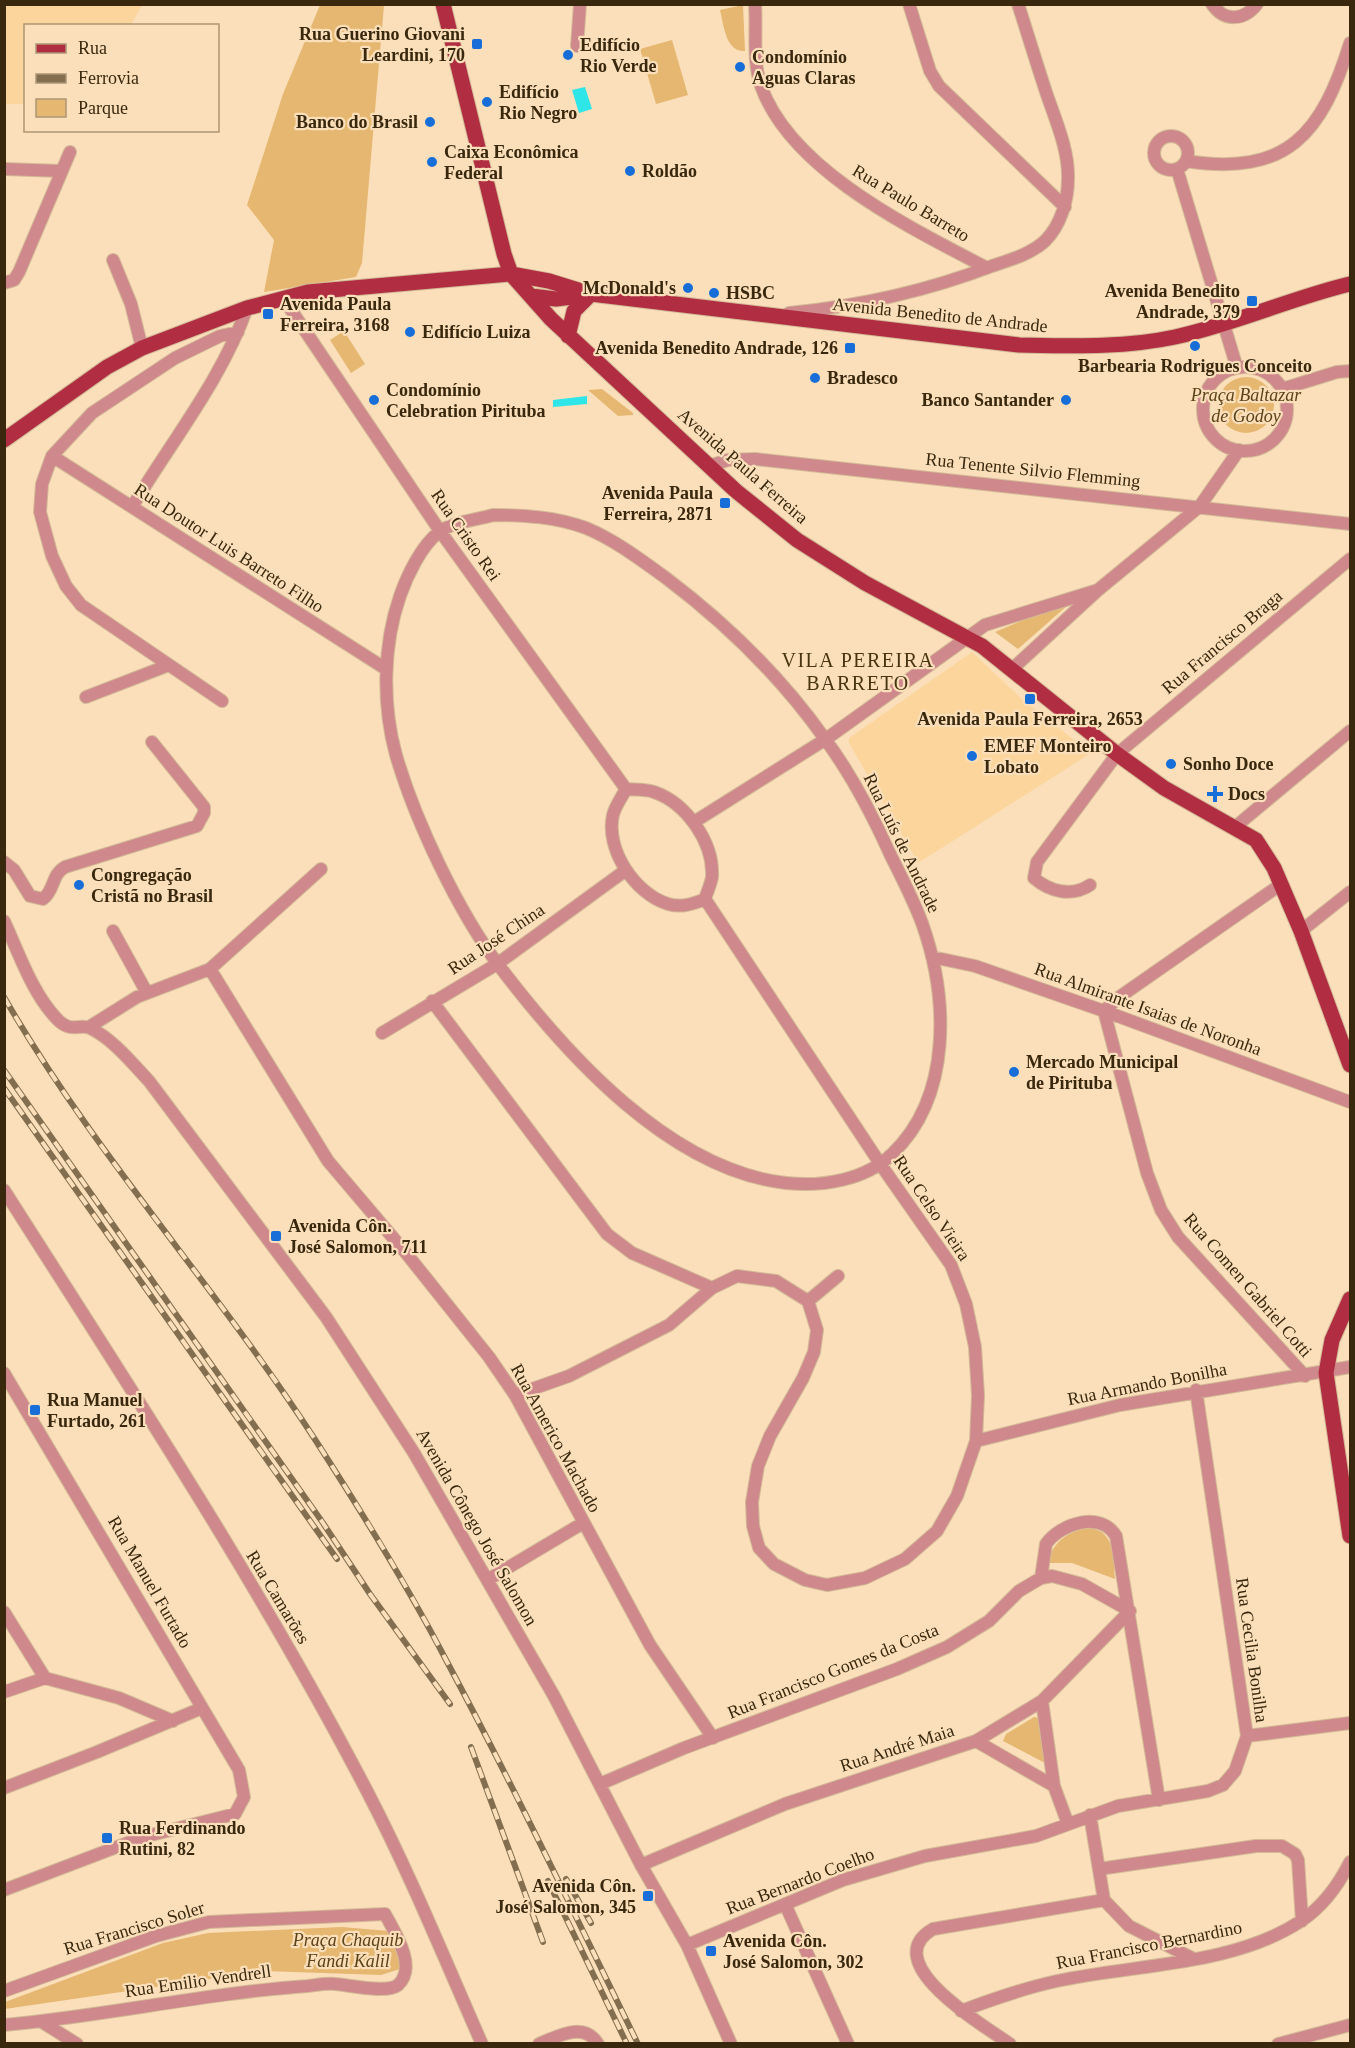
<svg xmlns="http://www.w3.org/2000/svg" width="1355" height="2048" viewBox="0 0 1355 2048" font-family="'Times New Roman',serif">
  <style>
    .built { fill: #fbd59c }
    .green { fill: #e6b770 }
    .water { fill: #2ee5e8 }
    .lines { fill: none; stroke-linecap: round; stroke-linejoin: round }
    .minor-casing { stroke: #d3ba97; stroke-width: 14 }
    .major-casing { stroke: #d3ba97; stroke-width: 17 }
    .minor { stroke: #cf888b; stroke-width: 12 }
    .major { stroke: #b02d42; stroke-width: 15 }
    .rail-casing { stroke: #836e4f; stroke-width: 6 }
    .rail { stroke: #fadfba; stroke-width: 4; stroke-dasharray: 11; stroke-linecap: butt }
    .poi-dot { fill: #176ed8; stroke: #fadfba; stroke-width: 2 }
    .labels { text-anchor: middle; stroke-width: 4.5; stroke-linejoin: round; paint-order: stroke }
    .poi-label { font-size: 18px; font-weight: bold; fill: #39280d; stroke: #fadfba; text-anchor: start }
    .street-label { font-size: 18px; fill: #39280d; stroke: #fadfba }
    .park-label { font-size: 18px; font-style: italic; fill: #5b4219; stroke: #fadfba }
    .neighbourhood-label { font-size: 20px; letter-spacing: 1.5px; fill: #483411; stroke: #fadfba }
  </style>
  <rect width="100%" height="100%" fill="#fadfba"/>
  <path class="built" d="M5 4H142V5L131 25 26 26 25 104H5Z
    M972 652 1024 701 1091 753 918 863 849 743V738Z"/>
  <path class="green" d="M320 5H384L362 263 356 277 264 292 274 240 247 205 283 94Z
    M743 5 745 51C726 52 724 27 720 10Z
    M672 40 688 95 656 104 640 49Z
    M344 331 365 364 351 373 330 340Z
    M1218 405a28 28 0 1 1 56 0a28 28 0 1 1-56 0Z
    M602 389 633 413V415L618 416 588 390Z
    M1077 597 1018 649 995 632Z
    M1089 1528C1116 1531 1113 1558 1115 1579L1072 1563H1049C1050 1543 1070 1530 1089 1528Z
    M1034 1717 1039 1718 1045 1763 1003 1741 1006 1734Z
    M342 1927 389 1931 399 1952 400 1969 381 1975 264 1971 5 2009V2002L163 1943 208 1933Z"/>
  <path class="water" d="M585 87 592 109 579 113 572 90Z
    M587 396V404L553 407V400Z"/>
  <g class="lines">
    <g class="minor-casing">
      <path id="minor" d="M755 4C757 31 752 60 761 86 791 171 913 229 987 268
        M909 4 930 71 939 86 1065 207
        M1212 4C1224 22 1244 21 1257 4
        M577 46 580 4
        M1154 153a17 17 0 1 1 34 0a17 17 0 1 1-34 0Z
        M1186 161C1288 177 1322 133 1350 43
        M4 169 61 171
        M1177 169 1237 368
        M113 260 131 304 142 348
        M4 283 14 280 19 272 70 152
        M283 298 440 531 626 789
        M789 313C859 306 927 291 992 266 1010 260 1031 254 1045 241 1061 225 1068 200 1068 179 1069 151 1056 121 1047 95 1037 65 1028 35 1018 4
        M1203 409a42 42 0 1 1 84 0a42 42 0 1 1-84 0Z
        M1282 389 1337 372 1350 371
        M52 456 386 669
        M712 465 728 460 755 459 1350 524
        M132 507C171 442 222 379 247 308
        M493 515C525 515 556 517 586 528 615 540 641 560 666 578 727 624 781 677 825 739 851 774 872 814 890 854 901 876 913 899 922 923 948 996 953 1096 892 1154 866 1180 822 1187 786 1183 670 1170 567 1055 500 967 458 912 415 820 396 755 382 704 383 645 400 596 407 576 421 546 439 532 452 522 477 520 493 515Z
        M1011 670 1098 590 1200 506 1239 450
        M86 697 169 665
        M222 701 81 605 66 586 52 556 40 512 42 484 52 456 92 413 175 358 220 336 238 332
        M626 789C622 797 615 806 613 815 605 849 635 894 668 904 681 908 693 904 705 899
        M626 789C634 790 645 789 654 792 686 803 714 842 712 877 711 884 707 892 705 899
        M694 822 826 739 985 625 1098 590
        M1235 827 1350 731
        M4 862 14 870 30 896 43 899C55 890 51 875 65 867L197 826 204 813V807L152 742
        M1090 885C1072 897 1050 892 1034 878L1037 862 1117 754 1350 559
        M4 921C19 953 32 993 57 1019 71 1034 80 1023 90 1028 113 1039 132 1063 149 1081L326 1317 414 1453 554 1696 641 1865 687 1945 731 2044
        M113 931 147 993
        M1301 931 1350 892
        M932 957 975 966 1104 1011 1350 1102
        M210 969 328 1161 406 1253 489 1357 515 1395 650 1645 713 1738
        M432 1001 607 1234 632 1253 712 1288
        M1104 1011 1147 1173 1161 1210 1178 1237 1305 1376
        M1104 1011 1118 998 1280 885
        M89 1027 137 997 210 969 321 869
        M382 1033 497 964 626 870
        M4 1190C130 1388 260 1585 368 1793 410 1874 445 1960 482 2044
        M808 1301 838 1276
        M4 1373 239 1770 244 1797 235 1814 143 1837 4 1890
        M515 1395 569 1376 669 1325 712 1288 737 1276 776 1281 808 1301 817 1330 814 1352 803 1378 770 1436 758 1466 752 1502 753 1526 759 1548 774 1564 805 1580 827 1585 865 1578 905 1559 937 1531 957 1496 976 1441 978 1395 975 1347 966 1304 951 1265 881 1165 705 899
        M976 1441 1120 1405 1350 1367
        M1041 1578 1046 1544C1060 1524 1100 1510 1116 1536L1159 1800
        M489 1579 583 1523
        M4 1612 45 1678 119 1698 173 1721
        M4 1692 45 1678
        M1042 1701 1054 1786 1068 1824
        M1247 1736 1350 1723
        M976 1741 1054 1786
        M600 1784 684 1748 897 1669 947 1647 989 1621 1019 1591 1041 1578 1052 1576 1082 1584 1130 1611
        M4 1788 97 1752 202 1708
        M1090 1815 1104 1900 1129 1926 1194 1959
        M641 1865 785 1804 976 1741 1042 1701 1130 1611
        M1099 1869 1256 1846H1282L1295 1854 1298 1860 1302 1921
        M785 1904 848 2044
        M687 1945 843 1880 925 1856 1036 1836 1118 1806 1208 1791 1223 1785 1235 1771 1247 1736 1196 1390
        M4 1991 156 1936 209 1922 385 1914C394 1931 418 1967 398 1985 387 1994 349 1985 335 1984 326 1983 317 1985 308 1986 206 1993 106 2016 4 2025
        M961 2011C993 1999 1024 1988 1057 1981 1135 1964 1233 1966 1301 1921 1322 1907 1339 1884 1350 1862
        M42 2022 77 2044
        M539 2044C558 2036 584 2021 598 2044
        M1010 2044C983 2025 876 1962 933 1929L1104 1900
        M1278 2044 1350 2025"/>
    </g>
    <g class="major-casing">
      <path id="major" d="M443 4 504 254 511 274 551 319 736 491 797 540 865 583 982 646 1117 754 1164 788 1256 840 1274 868 1301 931 1350 1065
        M531 296 556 299 587 295
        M568 336 574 311 591 294
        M4 440 107 367 142 348 247 308 308 292 511 274 549 281 591 294 1019 345C1071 346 1124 348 1175 337 1235 324 1291 298 1350 284
        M1350 1299 1332 1340 1326 1373 1350 1536"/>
    </g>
    <use href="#minor" class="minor"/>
    <use href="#major" class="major"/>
    <g class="rail-casing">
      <path id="rail" d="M4 997C94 1154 218 1289 316 1441 361 1511 406 1583 445 1658 513 1785 575 1915 638 2044
        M4 1070 323 1523 370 1594 450 1704
        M4 1088 337 1559
        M471 1747 543 1942
        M566 1879 591 1923
        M548 1881 627 2044"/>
    </g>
    <use href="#rail" class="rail"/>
  </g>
  <g class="poi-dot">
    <rect x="471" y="38" width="12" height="12" rx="3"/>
    <circle cx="568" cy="55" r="6"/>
    <circle cx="740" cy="67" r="6"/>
    <circle cx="487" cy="102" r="6"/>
    <circle cx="430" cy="122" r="6"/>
    <circle cx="432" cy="162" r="6"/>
    <circle cx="630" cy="171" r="6"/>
    <circle cx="688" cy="288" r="6"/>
    <circle cx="714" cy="293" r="6"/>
    <rect x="1246" y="295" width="12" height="12" rx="3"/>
    <rect x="262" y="308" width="12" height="12" rx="3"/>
    <circle cx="410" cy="332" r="6"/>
    <circle cx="1195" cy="346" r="6"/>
    <rect x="844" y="342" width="12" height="12" rx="3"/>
    <circle cx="815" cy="378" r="6"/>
    <circle cx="374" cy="400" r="6"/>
    <circle cx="1066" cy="400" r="6"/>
    <rect x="719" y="497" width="12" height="12" rx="3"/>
    <rect x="1024" y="693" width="12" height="12" rx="3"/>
    <circle cx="972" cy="756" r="6"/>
    <circle cx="1171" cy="764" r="6"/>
    <path d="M1212 785h6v6h6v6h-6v6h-6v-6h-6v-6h6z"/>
    <circle cx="79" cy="885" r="6"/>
    <circle cx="1014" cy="1072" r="6"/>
    <rect x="270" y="1230" width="12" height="12" rx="3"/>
    <rect x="29" y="1404" width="12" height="12" rx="3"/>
    <rect x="101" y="1832" width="12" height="12" rx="3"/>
    <rect x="642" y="1890" width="12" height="12" rx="3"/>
    <rect x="705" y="1945" width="12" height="12" rx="3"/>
  </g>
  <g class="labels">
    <g class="poi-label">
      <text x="465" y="40" text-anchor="end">Rua Guerino Giovani<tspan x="465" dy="21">Leardini, 170</tspan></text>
      <text x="580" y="51">Edifício<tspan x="580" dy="21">Rio Verde</tspan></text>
      <text x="752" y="63">Condomínio<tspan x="752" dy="21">Aguas Claras</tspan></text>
      <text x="499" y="98">Edifício<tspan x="499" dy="21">Rio Negro</tspan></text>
      <text x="418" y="128" text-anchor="end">Banco do Brasil</text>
      <text x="444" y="158">Caixa Econômica<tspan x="444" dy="21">Federal</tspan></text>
      <text x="642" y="177">Roldão</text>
      <text x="676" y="294" text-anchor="end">McDonald's</text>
      <text x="1240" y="297" text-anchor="end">Avenida Benedito<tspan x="1240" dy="21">Andrade, 379</tspan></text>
      <text x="726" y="299">HSBC</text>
      <text x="280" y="310">Avenida Paula<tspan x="280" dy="21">Ferreira, 3168</tspan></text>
      <text x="422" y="338">Edifício Luiza</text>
      <text x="838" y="354" text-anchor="end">Avenida Benedito Andrade, 126</text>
      <text x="1195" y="372" text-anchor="middle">Barbearia Rodrigues Conceito</text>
      <text x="827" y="384">Bradesco</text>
      <text x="386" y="396">Condomínio<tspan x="386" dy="21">Celebration Pirituba</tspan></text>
      <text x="1054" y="406" text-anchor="end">Banco Santander</text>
      <text x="713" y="499" text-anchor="end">Avenida Paula<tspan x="713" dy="21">Ferreira, 2871</tspan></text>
      <text x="1030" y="725" text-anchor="middle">Avenida Paula Ferreira, 2653</text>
      <text x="984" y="752">EMEF Monteiro<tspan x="984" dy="21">Lobato</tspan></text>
      <text x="1183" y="770">Sonho Doce</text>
      <text x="1228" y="800">Docs</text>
      <text x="91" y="881">Congregação<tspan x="91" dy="21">Cristã no Brasil</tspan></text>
      <text x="1026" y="1068">Mercado Municipal<tspan x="1026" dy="21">de Pirituba</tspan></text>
      <text x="288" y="1232">Avenida Côn.<tspan x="288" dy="21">José Salomon, 711</tspan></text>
      <text x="47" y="1406">Rua Manuel<tspan x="47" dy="21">Furtado, 261</tspan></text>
      <text x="119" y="1834">Rua Ferdinando<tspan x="119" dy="21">Rutini, 82</tspan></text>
      <text x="636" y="1892" text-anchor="end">Avenida Côn.<tspan x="636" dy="21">José Salomon, 345</tspan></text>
      <text x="723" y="1947">Avenida Côn.<tspan x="723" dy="21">José Salomon, 302</tspan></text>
    </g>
    <g class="street-label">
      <text transform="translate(911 203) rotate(31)" y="6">Rua Paulo Barreto</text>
      <text transform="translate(940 315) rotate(6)" y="6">Avenida Benedito de Andrade</text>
      <text transform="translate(743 466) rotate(41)" y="6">Avenida Paula Ferreira</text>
      <text transform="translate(1033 470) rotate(6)" y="6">Rua Tenente Silvio Flemming</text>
      <text transform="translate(466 535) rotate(55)" y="6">Rua Cristo Rei</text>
      <text transform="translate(229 548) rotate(33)" y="6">Rua Doutor Luis Barreto Filho</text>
      <text transform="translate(1222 642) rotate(-40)" y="6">Rua Francisco Braga</text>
      <text transform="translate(902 843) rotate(64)" y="6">Rua Luís de Andrade</text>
      <text transform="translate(496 939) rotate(-34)" y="6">Rua José China</text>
      <text transform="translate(1148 1009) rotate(20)" y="6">Rua Almirante Isaias de Noronha</text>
      <text transform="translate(932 1208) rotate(56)" y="6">Rua Celso Vieira</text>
      <text transform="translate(1248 1285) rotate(49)" y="6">Rua Comen Gabriel Cotti</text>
      <text transform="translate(1147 1384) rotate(-11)" y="6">Rua Armando Bonilha</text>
      <text transform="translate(556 1438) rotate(61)" y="6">Rua Americo Machado</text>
      <text transform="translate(477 1527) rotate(60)" y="6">Avenida Cônego José Salomon</text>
      <text transform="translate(150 1582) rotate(60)" y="6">Rua Manuel Furtado</text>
      <text transform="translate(278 1597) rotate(59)" y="6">Rua Camarões</text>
      <text transform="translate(1252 1650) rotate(82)" y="6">Rua Cecilia Bonilha</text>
      <text transform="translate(833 1671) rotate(-22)" y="6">Rua Francisco Gomes da Costa</text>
      <text transform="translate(897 1748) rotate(-18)" y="6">Rua André Maia</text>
      <text transform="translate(800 1881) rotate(-21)" y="6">Rua Bernardo Coelho</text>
      <text transform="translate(134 1928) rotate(-17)" y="6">Rua Francisco Soler</text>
      <text transform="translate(1149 1945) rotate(-11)" y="6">Rua Francisco Bernardino</text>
      <text transform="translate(198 1981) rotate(-8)" y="6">Rua Emilio Vendrell</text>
    </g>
    <g class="park-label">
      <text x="1246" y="401">Praça Baltazar<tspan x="1246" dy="21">de Godoy</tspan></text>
      <text x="348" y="1946">Praça Chaquib<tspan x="348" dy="21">Fandi Kalil</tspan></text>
    </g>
    <g class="neighbourhood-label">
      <text x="858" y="667">VILA PEREIRA<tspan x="858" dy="23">BARRETO</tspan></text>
    </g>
  </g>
  <rect width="1355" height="2048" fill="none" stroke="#39280d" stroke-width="12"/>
  <rect x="24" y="24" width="195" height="108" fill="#fadfba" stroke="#ad9675" stroke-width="1.5"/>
  <rect x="36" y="44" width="30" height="9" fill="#b02d42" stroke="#ad9675" stroke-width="1.5"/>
  <text x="78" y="54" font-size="18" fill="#39280d">Rua</text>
  <rect x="36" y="74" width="30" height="9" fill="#836e4f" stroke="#ad9675" stroke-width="1.5"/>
  <text x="78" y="84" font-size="18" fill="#39280d">Ferrovia</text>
  <rect x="36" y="99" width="30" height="18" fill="#e6b770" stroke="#ad9675" stroke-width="1.5"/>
  <text x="78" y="114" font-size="18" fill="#39280d">Parque</text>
</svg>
